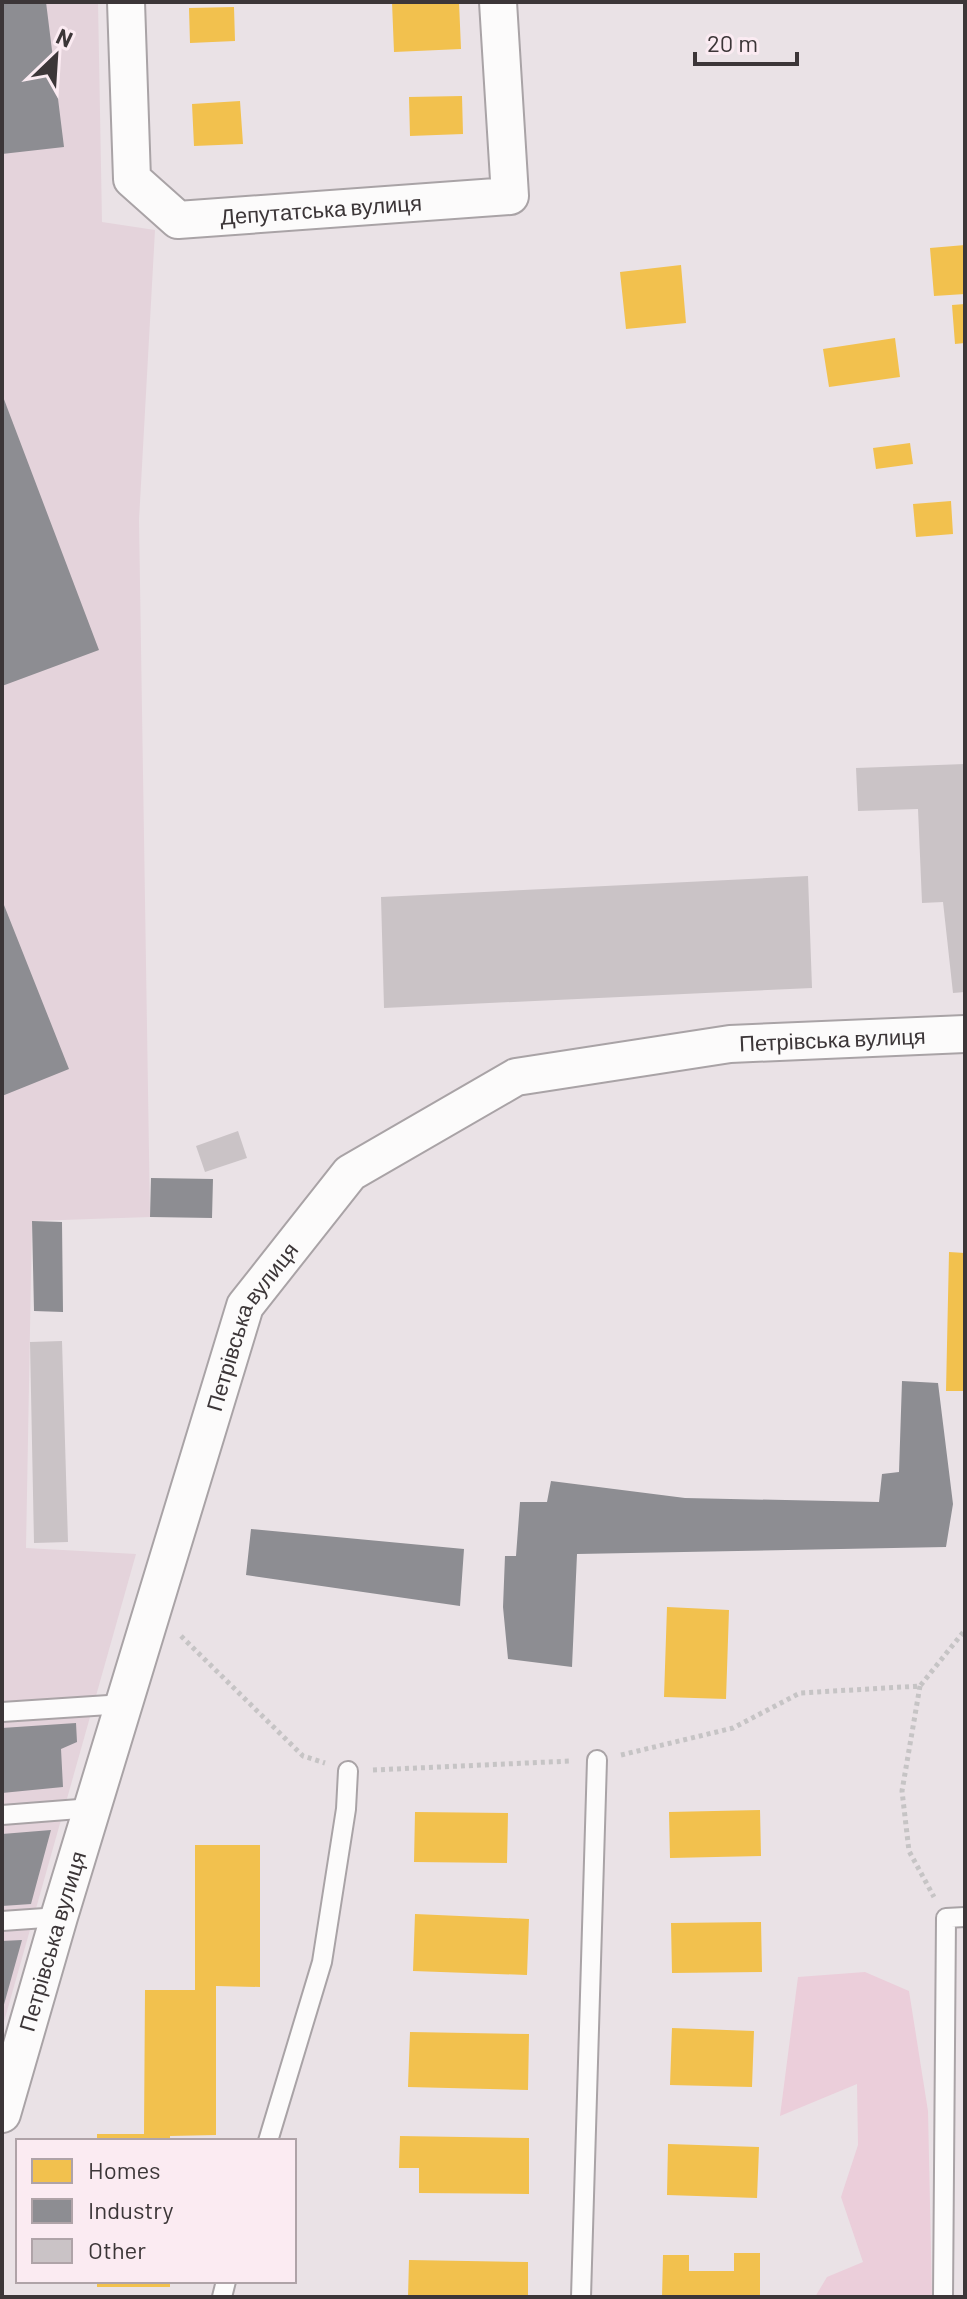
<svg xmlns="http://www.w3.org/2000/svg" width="967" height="2299" viewBox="0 0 967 2299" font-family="Barlow,sans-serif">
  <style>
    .built { fill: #e4d3db }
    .green { fill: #ebceda }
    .homes { fill: #f2c14e }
    .industry { fill: #8d8d92 }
    .building { fill: #cac3c6 }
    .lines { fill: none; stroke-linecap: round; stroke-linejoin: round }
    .lane-casing { stroke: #a9a3a6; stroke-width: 22 }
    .street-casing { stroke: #a9a3a6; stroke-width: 40 }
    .path { stroke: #c6c4c5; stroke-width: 5; stroke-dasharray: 4 4; stroke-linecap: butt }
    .lane { stroke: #fcfbfb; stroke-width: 18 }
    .street { stroke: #fcfbfb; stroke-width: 36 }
    .labels { text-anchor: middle; stroke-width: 8; stroke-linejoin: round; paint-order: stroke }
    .street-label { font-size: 22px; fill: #3c3638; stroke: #fbebf2 }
  </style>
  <rect width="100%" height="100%" fill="#eae2e6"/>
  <path class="built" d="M2 2H98L102 222 155 230 139 520 150 1217 32 1221 26 1548 136 1554 2 2029Z"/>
  <path class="green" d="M865 1972 909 1991 928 2111 932 2297H815L827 2277 863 2262 841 2197 858 2145 857 2084 780 2116 798 1977Z"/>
  <path class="homes" d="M392 2H459L461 49 394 52Z
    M234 7 235 41 190 43 189 8Z
    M462 96 463 134 410 136 409 97Z
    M240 101 243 144 194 146 192 104Z
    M965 245V294L934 296 930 248Z
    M681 265 686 323 626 329 620 272Z
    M965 304V343L955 344 952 305Z
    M895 338 900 377 829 387 823 349Z
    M910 443 913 464 876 469 873 448Z
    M951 501 953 534 916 537 913 504Z
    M949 1252 965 1253V1391H946Z
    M667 1607 729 1610 726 1699 664 1697Z
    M760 1810 761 1856 670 1858 669 1812Z
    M415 1812 508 1813 507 1863 414 1862Z
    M195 1845H260V1987L216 1986V2135L170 2136V2141H97V2134H144L145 1990H195Z
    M415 1914 529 1919 527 1975 413 1971Z
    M761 1922 762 1972 672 1973 671 1923Z
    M672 2028 754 2031 752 2087 670 2085Z
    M410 2032 529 2034 528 2090 408 2087Z
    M400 2136 529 2138V2194L419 2193V2168H399Z
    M668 2144 759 2147 757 2198 667 2195Z
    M734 2253H760V2297H662L663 2255H689V2271H734Z
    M409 2260 528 2262V2297H408Z
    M97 2281H170V2287H97Z"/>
  <path class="industry" d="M2 2H46L64 147 2 154Z
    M2 394 99 650 2 686Z
    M2 900 69 1069 2 1096Z
    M151 1178 213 1179 212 1218 150 1217Z
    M32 1221 62 1222 63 1312 34 1311Z
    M902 1381 938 1383 953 1504 946 1547 577 1554 572 1667 508 1659 503 1607 505 1556H516L520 1502H547L551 1481 685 1498 879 1502 882 1474 899 1472Z
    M251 1529 464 1549 460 1606 246 1575Z
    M76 1723 77 1742 61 1749 63 1787 2 1793V1728Z
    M51 1830 31 1904 2 1906V1834Z
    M22 1940 3 2008H2V1941Z"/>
  <path class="building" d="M965 764V992L953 993 943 902 922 903 918 809 858 811 856 768Z
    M808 876 812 988 384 1008 381 897Z
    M238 1131 247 1158 205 1172 196 1146Z
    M62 1341 68 1542 34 1543 30 1342Z"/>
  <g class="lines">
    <g class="lane-casing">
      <path id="lane" d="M2 1712 124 1704
        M2 1815 92 1808
        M2 1921 59 1917
        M268 2141 322 1962 346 1809 348 1771
        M222 2297 226 2281
        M581 2297 597 1760
        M943 2297 946 1918 965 1917"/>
    </g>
    <g class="street-casing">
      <g id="street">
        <path id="s1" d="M126 2 132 179 178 220 510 196 498 2"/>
        <path id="s2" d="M2 2114 59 1917 245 1306 350 1173 516 1077 730 1044 965 1034"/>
      </g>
    </g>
    <path class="path" d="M181 1636 303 1756 325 1763
      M920 1686 902 1791 909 1851 934 1897
      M621 1755 733 1728 800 1693 920 1686 965 1630
      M373 1770 571 1761"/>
    <use href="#lane" class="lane"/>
    <use href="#street" class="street"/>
  </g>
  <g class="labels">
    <g class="street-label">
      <text dy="8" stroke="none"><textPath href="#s1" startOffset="382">Депутатська вулиця</textPath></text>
      <text dy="8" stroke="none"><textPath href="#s2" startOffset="1524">Петрівська вулиця</textPath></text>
      <text dy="8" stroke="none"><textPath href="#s2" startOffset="828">Петрівська вулиця</textPath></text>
      <text dy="8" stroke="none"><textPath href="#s2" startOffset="180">Петрівська вулиця</textPath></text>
    </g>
  </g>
  <rect width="967" height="2299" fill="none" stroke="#3c3638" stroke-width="8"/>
  <rect x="16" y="2139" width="280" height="144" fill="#fbebf2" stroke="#afa3a8" stroke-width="2"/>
  <rect x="32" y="2159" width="40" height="24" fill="#f2c14e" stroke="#afa3a8" stroke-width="2"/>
  <text x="88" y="2179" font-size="24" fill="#3c3638">Homes</text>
  <rect x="32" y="2199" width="40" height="24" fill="#8d8d92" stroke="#afa3a8" stroke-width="2"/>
  <text x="88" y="2219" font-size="24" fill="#3c3638">Industry</text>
  <rect x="32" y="2239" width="40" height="24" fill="#cac3c6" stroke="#afa3a8" stroke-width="2"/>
  <text x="88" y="2259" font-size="24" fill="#3c3638">Other</text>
  <g transform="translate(56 56) rotate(25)" stroke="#fbebf2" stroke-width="6" paint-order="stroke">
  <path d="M0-6L14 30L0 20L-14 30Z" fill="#3c3638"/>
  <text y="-12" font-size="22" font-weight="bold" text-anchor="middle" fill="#3c3638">N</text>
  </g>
  <path d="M695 52v12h102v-12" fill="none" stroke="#3c3638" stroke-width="4"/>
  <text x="707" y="52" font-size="24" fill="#3c3638" stroke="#fbebf2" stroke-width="6" paint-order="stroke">20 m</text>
</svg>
